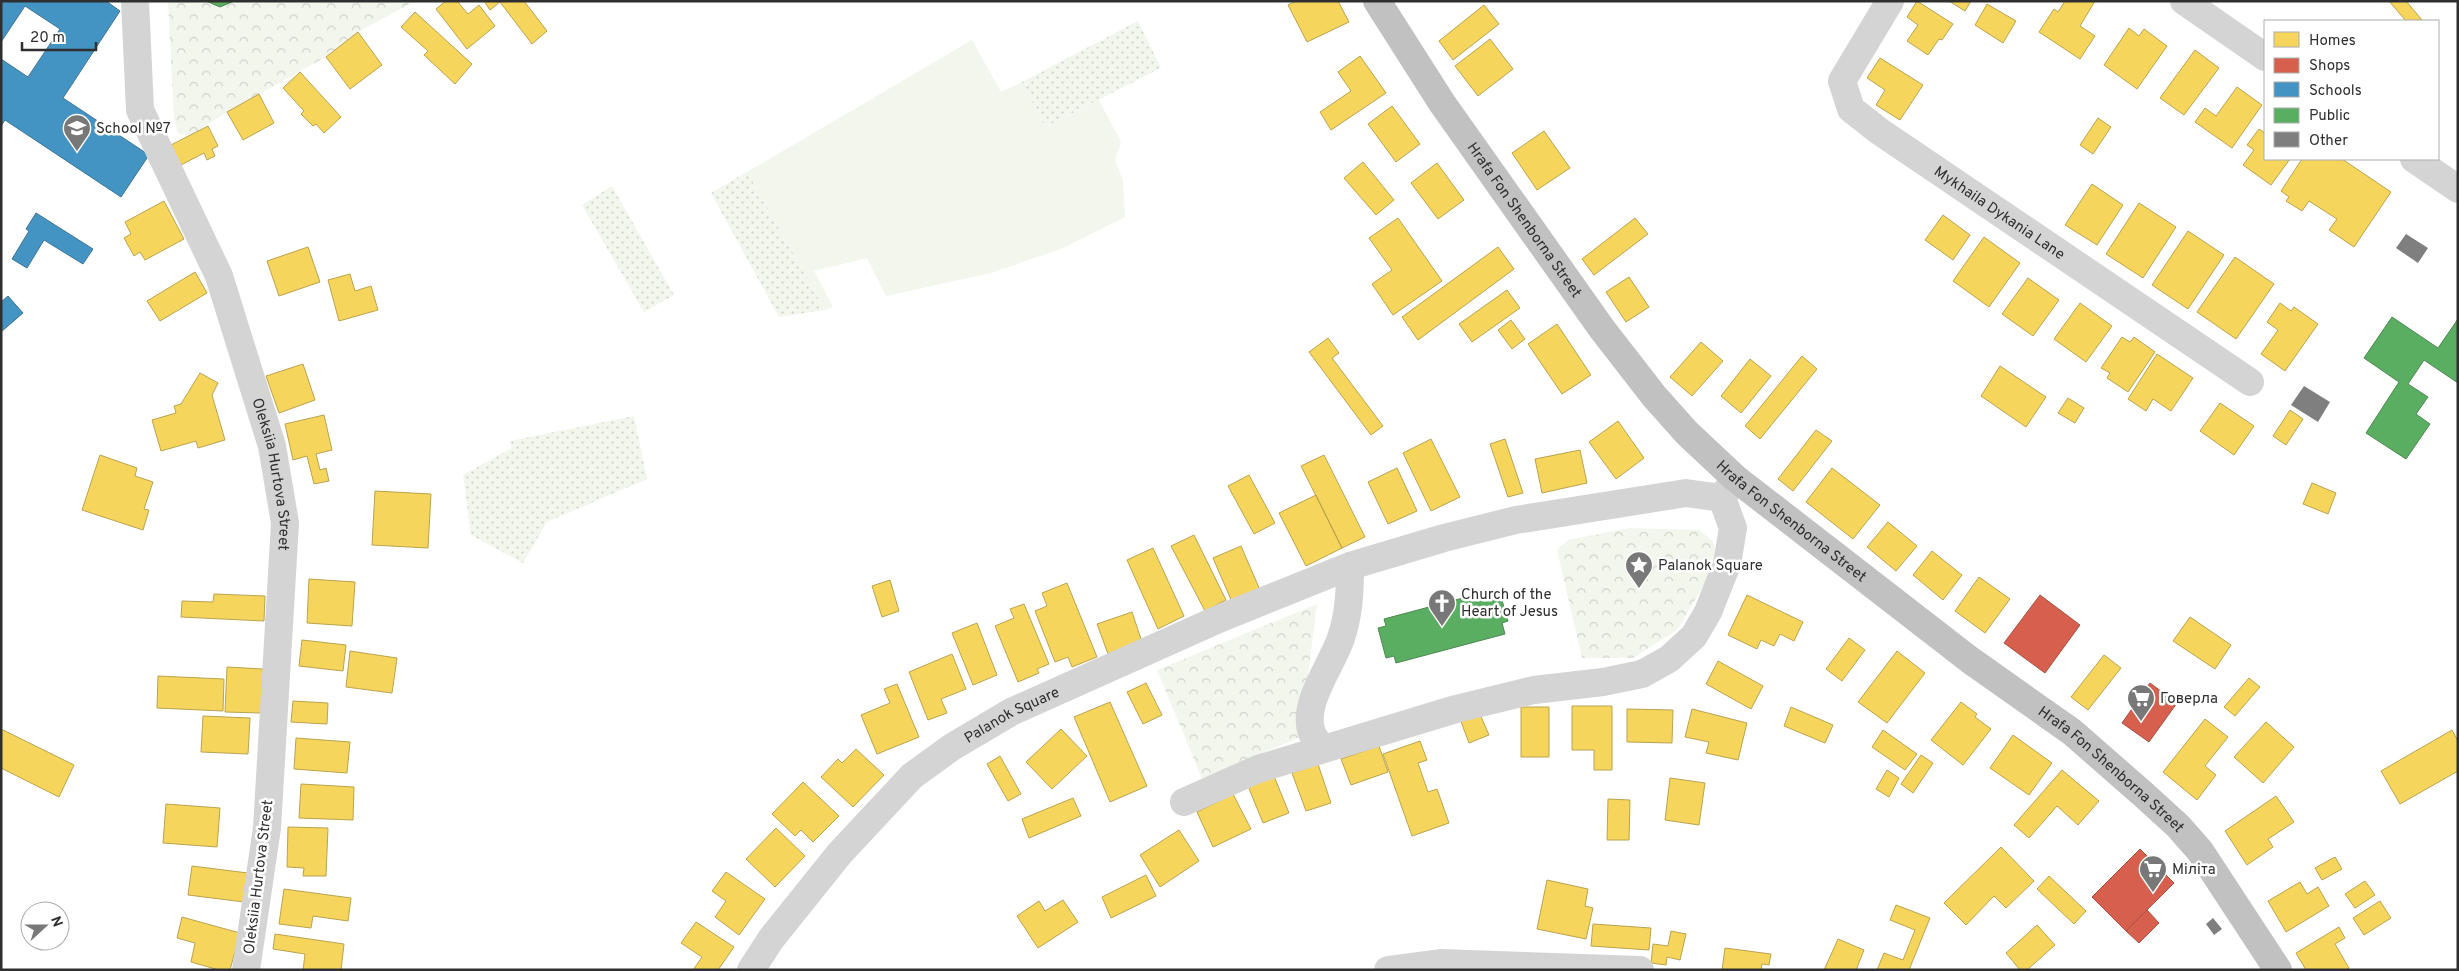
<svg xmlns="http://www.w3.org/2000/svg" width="2459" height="971" viewBox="0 0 2459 971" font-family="Overpass,sans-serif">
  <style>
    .grass { fill: #f2f6ec }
    .park { fill: url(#park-crowns) }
    .garden { fill: url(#garden-dots) }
    .homes { fill: #f6d55c; stroke: #baa34e }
    .shops { fill: #d6604d; stroke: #a45144 }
    .schools { fill: #4393c3; stroke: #3d7597 }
    .public { fill: #5aae61; stroke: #4d8852 }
    .building { fill: #7f7f7f }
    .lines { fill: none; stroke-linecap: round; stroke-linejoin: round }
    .minor { stroke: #d4d4d4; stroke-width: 28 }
    .highway { stroke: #c1c1c1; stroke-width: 28 }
    .labels { text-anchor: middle; stroke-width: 5; stroke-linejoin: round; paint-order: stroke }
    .poi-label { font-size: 15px; fill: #2f2f2f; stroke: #fff; text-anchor: start }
    .street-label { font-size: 15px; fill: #2f2f2f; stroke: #fff }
  </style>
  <defs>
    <pattern id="park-crowns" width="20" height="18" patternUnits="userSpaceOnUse" patternTransform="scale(1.25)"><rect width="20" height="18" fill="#f2f6ec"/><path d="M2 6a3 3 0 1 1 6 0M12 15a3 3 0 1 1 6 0" fill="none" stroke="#d0d3cb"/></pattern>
    <pattern id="garden-dots" width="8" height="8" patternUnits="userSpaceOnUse" patternTransform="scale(1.25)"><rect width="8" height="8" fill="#f2f6ec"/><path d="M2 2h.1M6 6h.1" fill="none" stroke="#d0d3cb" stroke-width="1.8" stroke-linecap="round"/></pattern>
  </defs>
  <rect width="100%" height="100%" fill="#fff"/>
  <path class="grass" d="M972 40 1001 92 1022 82 1045 127 1099 100 1121 142 1115 160 1123 180 1125 217 1063 248 991 273 886 296 867 258 814 271 833 307 825 310 747 172Z"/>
  <path class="park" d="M168 1H415L358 32 326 57 227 112 190 136 178 133 174 119Z
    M1630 528 1699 530 1713 541 1718 562 1677 630 1633 658H1582L1557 550 1568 540Z
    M1317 604 1300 737 1202 779 1157 670Z"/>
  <path class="garden" d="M1138 21 1161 68 1045 127 1022 82Z
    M747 172 825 310 779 317 711 193Z
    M612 186 674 295 644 312 582 205Z
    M634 416 647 479 547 522 523 563 471 535 463 475 512 448 510 441Z"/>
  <path class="homes" d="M446 1H457L468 14 479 5 495 26 467 49 436 9Z
    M484 1H524L547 31 532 44 500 2 490 10Z
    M1296 1H1338L1349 22 1307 42 1288 5Z
    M1917 1 1953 24 1942 40 1939 39 1928 55 1907 41 1918 25 1907 17Z
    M1949 1H1971L1965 11Z
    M2065 1H2095L2080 26 2095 36 2080 59 2039 32 2054 9 2058 12Z
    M2389 1H2406L2422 20 2406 21Z
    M1987 4 2016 21 2003 43 1975 25Z
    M1484 5 1499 24 1453 60 1439 41Z
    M415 12 472 64 455 84 424 55 428 51 401 27Z
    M2129 28 2139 36 2144 29 2167 46 2137 89 2104 65Z
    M358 32 382 65 350 89 326 57Z
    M1490 39 1513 69 1478 96 1455 66Z
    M2195 50 2219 68 2184 115 2160 98Z
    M1360 56 1386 93 1331 130 1320 112 1351 91 1338 72Z
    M1880 58 1923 85 1900 120 1876 105 1885 90 1867 78Z
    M300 72 341 117 324 133 316 124 313 126 301 114 304 111 283 88Z
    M2237 87 2262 105 2232 148 2195 122 2205 108 2216 116Z
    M259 94 274 123 243 140 227 112Z
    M1392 106 1420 144 1396 162 1368 124Z
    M2098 118 2111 127 2093 154 2080 145Z
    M208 126 218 146 212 149 215 156 207 160 204 153 181 165 171 145Z
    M2259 129 2265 133V159H2290L2271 185 2243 165 2254 150 2247 145Z
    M1544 131 1570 168 1537 190 1512 153Z
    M2302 159H2342L2391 192 2354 247 2329 230 2337 219 2309 201 2302 211 2286 201 2289 197 2281 191Z
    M1363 162 1394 200 1376 215 1344 178Z
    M1437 163 1464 200 1438 219 1411 183Z
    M2092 184 2123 205 2097 245 2065 225Z
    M164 201 184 239 145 260 140 252 134 256 124 238 131 234 125 222Z
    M2139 203 2176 227 2143 278 2106 254Z
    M1943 215 1970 235 1953 260 1925 240Z
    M1398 218 1442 281 1393 315 1372 284 1392 270 1369 238Z
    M1635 218 1648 234 1594 275 1582 259Z
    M2188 231 2224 255 2188 309 2152 285Z
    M1984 237 2020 263 1989 307 1953 281Z
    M308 247 320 282 279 296 267 261Z
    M1498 247 1514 269 1418 340 1402 317Z
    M2235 257 2274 284 2236 339 2197 312Z
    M195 272 207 293 160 321 147 301Z
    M350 274 355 291 371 286 378 310 339 321 328 280Z
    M1629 277 1649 307 1626 322 1606 292Z
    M2028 278 2059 300 2033 336 2002 314Z
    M1507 290 1520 308 1472 342 1459 324Z
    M2080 303 2112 326 2086 362 2054 339Z
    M2280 303 2291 311 2294 307 2318 324 2285 371 2261 354 2278 330 2267 322Z
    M1511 320 1525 339 1512 349 1498 330Z
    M1557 324 1591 375 1562 394 1528 344Z
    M2122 337 2130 342 2134 337 2155 352 2128 392 2107 378 2110 373 2101 368Z
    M1328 338 1339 353 1332 358 1383 426 1371 435 1309 352Z
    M1701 342 1723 361 1692 396 1670 377Z
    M2157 354 2193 378 2171 411 2153 399 2146 411 2128 399Z
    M1802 356 1817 369 1760 439 1745 426Z
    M1750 359 1771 376 1741 413 1721 396Z
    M303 364 315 400 279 413 266 376Z
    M2000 366 2046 397 2026 427 1981 396Z
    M200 373 218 383 212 395 225 440 198 448 196 441 161 451 152 420 176 413 174 406 181 404Z
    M2068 398 2084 408 2075 423 2058 413Z
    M2220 403 2254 426 2234 455 2200 431Z
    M2290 410 2303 419 2286 445 2273 436Z
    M324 415 332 450 316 454 320 470 326 468 329 481 314 484 307 456 293 460 285 424Z
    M1618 421 1644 458 1616 479 1589 442Z
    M1816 430 1832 441 1793 491 1778 479Z
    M1431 439 1460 497 1431 511 1403 453Z
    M1505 439 1523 493 1508 497 1490 444Z
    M1580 450 1587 483 1542 493 1535 459Z
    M100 455 137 468 135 476 153 482 144 509 149 510 143 530 82 510Z
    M1324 455 1365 537 1342 548 1301 466Z
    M1397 468 1417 511 1388 524 1368 482Z
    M1832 468 1880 505 1853 539 1806 502Z
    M1249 475 1275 523 1254 534 1228 486Z
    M2312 483 2336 493 2328 514 2303 504Z
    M375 491 431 494 428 548 372 545Z
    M1316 495 1342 548 1306 566 1279 513Z
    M1888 522 1917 546 1896 571 1867 547Z
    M1194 535 1226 600 1205 611 1171 546Z
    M1241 546 1260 590 1232 602 1213 558Z
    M1153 548 1184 616 1158 629 1127 560Z
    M1932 551 1962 575 1943 600 1913 575Z
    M1979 577 2010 599 1985 633 1955 611Z
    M309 579 355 582 352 626 307 623Z
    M890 580 899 611 882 617 872 586Z
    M1067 583 1097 657 1072 667 1068 657 1055 662 1035 611 1047 606 1042 593Z
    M214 594 265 596 264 621 181 617 182 601 213 602Z
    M1747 595 1803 622 1794 641 1780 634 1774 646 1761 640 1757 649 1728 635Z
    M1024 604 1049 664 1037 669 1039 673 1018 682 995 626 1014 618 1010 609Z
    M1132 612 1142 642 1108 654 1097 624Z
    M2190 617 2231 645 2215 669 2173 641Z
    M977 623 997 675 973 685 952 633Z
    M1849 638 1865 650 1842 681 1826 669Z
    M302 640 346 645 343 671 299 666Z
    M350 651 397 658 392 693 346 687Z
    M1897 651 1925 673 1887 723 1858 702Z
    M952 654 966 689 941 699 947 713 928 720 909 672Z
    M2104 655 2121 668 2088 710 2071 697Z
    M1718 661 1763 686 1751 709 1706 684Z
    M227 667 263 669 261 713 225 712Z
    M158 676 224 679 223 711 157 708Z
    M2249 678 2260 687 2235 716 2224 707Z
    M1146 683 1162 715 1143 724 1127 692Z
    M897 684 919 737 877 754 861 715 890 703 884 689Z
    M293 701 328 703 327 724 291 722Z
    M1110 702 1147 786 1110 802 1074 717Z
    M1961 702 1977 714 1975 717 1991 729 1963 765 1931 740Z
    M1572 706H1612V770H1594V750H1572Z
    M1521 707H1549V757H1521Z
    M1791 707 1833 725 1825 743 1784 726Z
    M1627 709 1673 710 1672 743 1627 742Z
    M1692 709 1747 723 1738 760 1706 753 1709 742 1685 737Z
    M1479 712 1489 735 1469 743 1460 719Z
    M203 716 250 718 248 754 201 752Z
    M2205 719 2228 737 2205 766 2216 775 2197 800 2163 772Z
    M2266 722 2294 747 2263 783 2234 757Z
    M1 729 74 765 59 797 1 768Z
    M1061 729 1087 756 1052 789 1026 762Z
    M1883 730 1917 754 1905 770 1872 747Z
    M2452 730 2458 741V771L2400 804 2381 771Z
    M2013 735 2052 763 2029 795 1990 768Z
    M296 738 350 742 347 773 294 769Z
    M1420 741 1427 760 1418 763 1428 792 1437 789 1449 823 1412 836 1383 754Z
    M1379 746 1388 772 1351 785 1341 759Z
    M856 749 884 775 853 807 821 777 838 759 842 763Z
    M1921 755 1933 763 1913 793 1901 784Z
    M1000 756 1021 794 1008 801 987 764Z
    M1318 764 1331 803 1306 811 1292 773Z
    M1887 770 1899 778 1889 797 1876 789Z
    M2062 770 2099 801 2078 825 2057 806 2029 838 2014 825Z
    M1274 776 1289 813 1263 823 1248 786Z
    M1670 778 1705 783 1699 825 1665 820Z
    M803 782 839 816 813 842 801 830 795 836 772 814Z
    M301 784 354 787 353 820 299 818Z
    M1233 794 1251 829 1213 847 1197 812Z
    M2276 796 2294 822 2268 839 2273 847 2247 865 2225 831Z
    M1073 798 1081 816 1029 838 1022 819Z
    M1608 799 1630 800 1629 840H1607Z
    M166 804 220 808 217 847 163 843Z
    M288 827 328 828 326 876H303L304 868 287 867Z
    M776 828 805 856 775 887 746 859Z
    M1179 830 1199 861 1160 887 1140 855Z
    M2001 847 2034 881 2006 908 1994 896 1966 925 1944 903Z
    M2335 857 2342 869 2322 880 2315 868Z
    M192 866 248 873 244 902 188 895Z
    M726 872 765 899 739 935 715 917 726 901 712 891Z
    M1146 875 1156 896 1111 918 1102 897Z
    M2049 876 2086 911 2074 924 2037 889Z
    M1547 880 1588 889 1585 906 1593 908 1586 939 1537 929Z
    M2365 881 2375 895 2355 908 2345 894Z
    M2300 882 2307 894 2318 887 2329 906 2286 932 2268 901Z
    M284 889 351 898 348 921 313 916 311 928 279 924Z
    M1063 900 1078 922 1038 948 1017 916 1039 901 1045 911Z
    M2380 901 2391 918 2364 935 2353 918Z
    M1896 905 1930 918 1909 970H1877L1884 953 1903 960 1915 930 1890 920Z
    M182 917 240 933 230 970H219L191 962 195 943 177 938Z
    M696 922 734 947 718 970H693L702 957 681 943Z
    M1593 924 1651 928 1649 950 1591 946Z
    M2037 925 2055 945 2027 970H2020L2006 953Z
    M2339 927 2345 938 2335 944 2349 968 2345 970H2306L2296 953Z
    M1671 931 1686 934 1680 960 1667 957 1666 965 1651 963 1653 944 1668 946Z
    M275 934 344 944 341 970H303L305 954 273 949Z
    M1838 939 1864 950 1856 970H1824Z
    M1725 948 1771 954 1769 965 1762 964 1761 970H1722Z"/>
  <path class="shops" d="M2040 595 2080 625 2045 673 2004 643Z
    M2150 683 2177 703 2149 742 2122 723Z
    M2140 849 2174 883 2126 931 2092 897Z
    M2147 910 2159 923 2139 943 2126 931Z"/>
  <path class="schools" d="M1 1H106L120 11 63 98 149 155 121 197 5 120 1 126V59L28 77 60 29 25 6 1 42Z
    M36 213 93 249 83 264 44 240 27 268 12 259 29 231 26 229Z
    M8 296 23 313 1 332V302Z"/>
  <path class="public" d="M206 1H234L220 7Z
    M2392 317 2438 348 2458 319V383L2424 360 2408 384 2428 397 2416 414 2430 424 2406 459 2366 433 2399 382 2364 358Z
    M1493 590 1496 601 1502 600 1505 611 1508 621 1502 623 1505 634 1396 663 1394 656 1386 658 1378 628 1386 626 1384 619Z"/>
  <path class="building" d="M2406 234 2428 248 2418 263 2396 248Z
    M2304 386 2330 402 2318 422 2291 405Z
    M2213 918 2222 929 2214 935 2206 924Z"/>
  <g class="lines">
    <g class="minor">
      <path id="s1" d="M135 1 140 110 219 276 272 446 285 523 267 828 246 970"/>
      <path id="s2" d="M1890 1 1842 81 1851 109 1879 131 2250 382"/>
      <path d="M2184 1 2265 57"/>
      <path d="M2414 159 2458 189"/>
      <path d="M1322 749C1319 744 1314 738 1312 733 1301 704 1332 665 1341 638 1349 614 1350 592 1350 566"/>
      <path d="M1184 802 1258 769 1456 709 1534 690 1603 682 1642 674 1669 659 1694 636 1708 612 1727 564 1733 528 1722 498"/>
      <path id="s3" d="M751 970 771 939 840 853 912 776 952 747 1011 712 1221 618 1350 566 1444 538 1516 520 1686 493 1722 498 1735 478"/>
      <path d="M1388 970 1440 963 1640 970"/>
    </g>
    <path class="highway" id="s4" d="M1377 1 1442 103 1602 329 1654 396 1687 433 1735 478 1970 660 2072 732 2144 795 2178 826 2200 851 2278 970"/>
  </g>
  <defs>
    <g id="school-pin" transform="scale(1.4375)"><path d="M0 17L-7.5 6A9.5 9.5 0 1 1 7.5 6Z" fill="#787878" stroke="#fff"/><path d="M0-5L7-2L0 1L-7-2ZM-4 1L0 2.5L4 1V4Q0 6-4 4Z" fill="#fff"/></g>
    <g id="sight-pin" transform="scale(1.4375)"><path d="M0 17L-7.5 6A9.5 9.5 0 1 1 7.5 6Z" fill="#787878" stroke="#fff"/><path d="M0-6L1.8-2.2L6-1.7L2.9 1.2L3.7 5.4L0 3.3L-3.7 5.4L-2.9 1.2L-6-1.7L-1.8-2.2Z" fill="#fff"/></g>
    <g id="church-pin" transform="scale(1.4375)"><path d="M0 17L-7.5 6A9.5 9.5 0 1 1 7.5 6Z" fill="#787878" stroke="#fff"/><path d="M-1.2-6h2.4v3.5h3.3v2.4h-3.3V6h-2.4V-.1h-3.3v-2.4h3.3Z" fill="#fff"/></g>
    <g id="supermarket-pin" transform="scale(1.4375)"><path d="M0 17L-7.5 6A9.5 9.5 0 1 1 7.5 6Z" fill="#787878" stroke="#fff"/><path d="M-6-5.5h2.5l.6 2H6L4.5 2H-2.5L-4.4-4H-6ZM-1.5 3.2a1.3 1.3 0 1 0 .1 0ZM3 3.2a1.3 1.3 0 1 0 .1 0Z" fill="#fff"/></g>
  </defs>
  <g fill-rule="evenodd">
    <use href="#school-pin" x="77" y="128"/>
    <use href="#sight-pin" x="1639" y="565"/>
    <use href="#church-pin" x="1442" y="603"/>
    <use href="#supermarket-pin" x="2141" y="698"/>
    <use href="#supermarket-pin" x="2153" y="869"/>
  </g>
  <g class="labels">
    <g class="poi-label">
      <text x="96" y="133">School №7</text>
      <text x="1658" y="570">Palanok Square</text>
      <text x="1461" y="599">Church of the<tspan x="1461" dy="17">Heart of Jesus</tspan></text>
      <text x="2160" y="703">Говерла</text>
      <text x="2172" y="874">Міліта</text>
    </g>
    <g class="street-label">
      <text dy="5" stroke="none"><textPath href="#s2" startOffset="304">Mykhaila Dykania Lane</textPath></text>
      <text dy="5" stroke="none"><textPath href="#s4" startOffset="264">Hrafa Fon Shenborna Street</textPath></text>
      <text dy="5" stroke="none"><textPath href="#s1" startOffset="499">Oleksiia Hurtova Street</textPath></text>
      <text dy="5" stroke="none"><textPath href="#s4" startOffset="669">Hrafa Fon Shenborna Street</textPath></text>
      <text dy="5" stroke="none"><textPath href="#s3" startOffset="370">Palanok Square</textPath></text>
      <text dy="5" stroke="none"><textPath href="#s4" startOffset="1074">Hrafa Fon Shenborna Street</textPath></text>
      <text transform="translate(258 877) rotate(-83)" y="5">Oleksiia Hurtova Street</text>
    </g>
  </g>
  <rect width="2459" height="971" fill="none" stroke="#2f2f2f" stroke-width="5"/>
  <rect x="2264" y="20" width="175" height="140" fill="#ffffff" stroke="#acacac"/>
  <rect x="2274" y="32" width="25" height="15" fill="#f6d55c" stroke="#acacac"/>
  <text x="2309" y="45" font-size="15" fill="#2f2f2f">Homes</text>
  <rect x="2274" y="58" width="25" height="15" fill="#d6604d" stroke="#acacac"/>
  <text x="2309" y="70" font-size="15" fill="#2f2f2f">Shops</text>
  <rect x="2274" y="82" width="25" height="15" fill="#4393c3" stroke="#acacac"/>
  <text x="2309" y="95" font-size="15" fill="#2f2f2f">Schools</text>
  <rect x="2274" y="108" width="25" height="15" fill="#5aae61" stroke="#acacac"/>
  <text x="2309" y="120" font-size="15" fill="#2f2f2f">Public</text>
  <rect x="2274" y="132" width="25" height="15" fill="#7f7f7f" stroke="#acacac"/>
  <text x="2309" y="145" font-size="15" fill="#2f2f2f">Other</text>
  <g transform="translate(45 926) rotate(69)"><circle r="24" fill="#ffffff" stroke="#acacac"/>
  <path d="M0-4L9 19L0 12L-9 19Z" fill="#787878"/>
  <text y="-8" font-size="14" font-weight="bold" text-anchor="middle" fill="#2f2f2f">N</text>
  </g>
  <path d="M22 42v8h74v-8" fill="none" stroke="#2f2f2f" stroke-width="2.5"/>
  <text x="30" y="42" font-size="15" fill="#2f2f2f" stroke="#ffffff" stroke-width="4" paint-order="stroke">20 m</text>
</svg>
